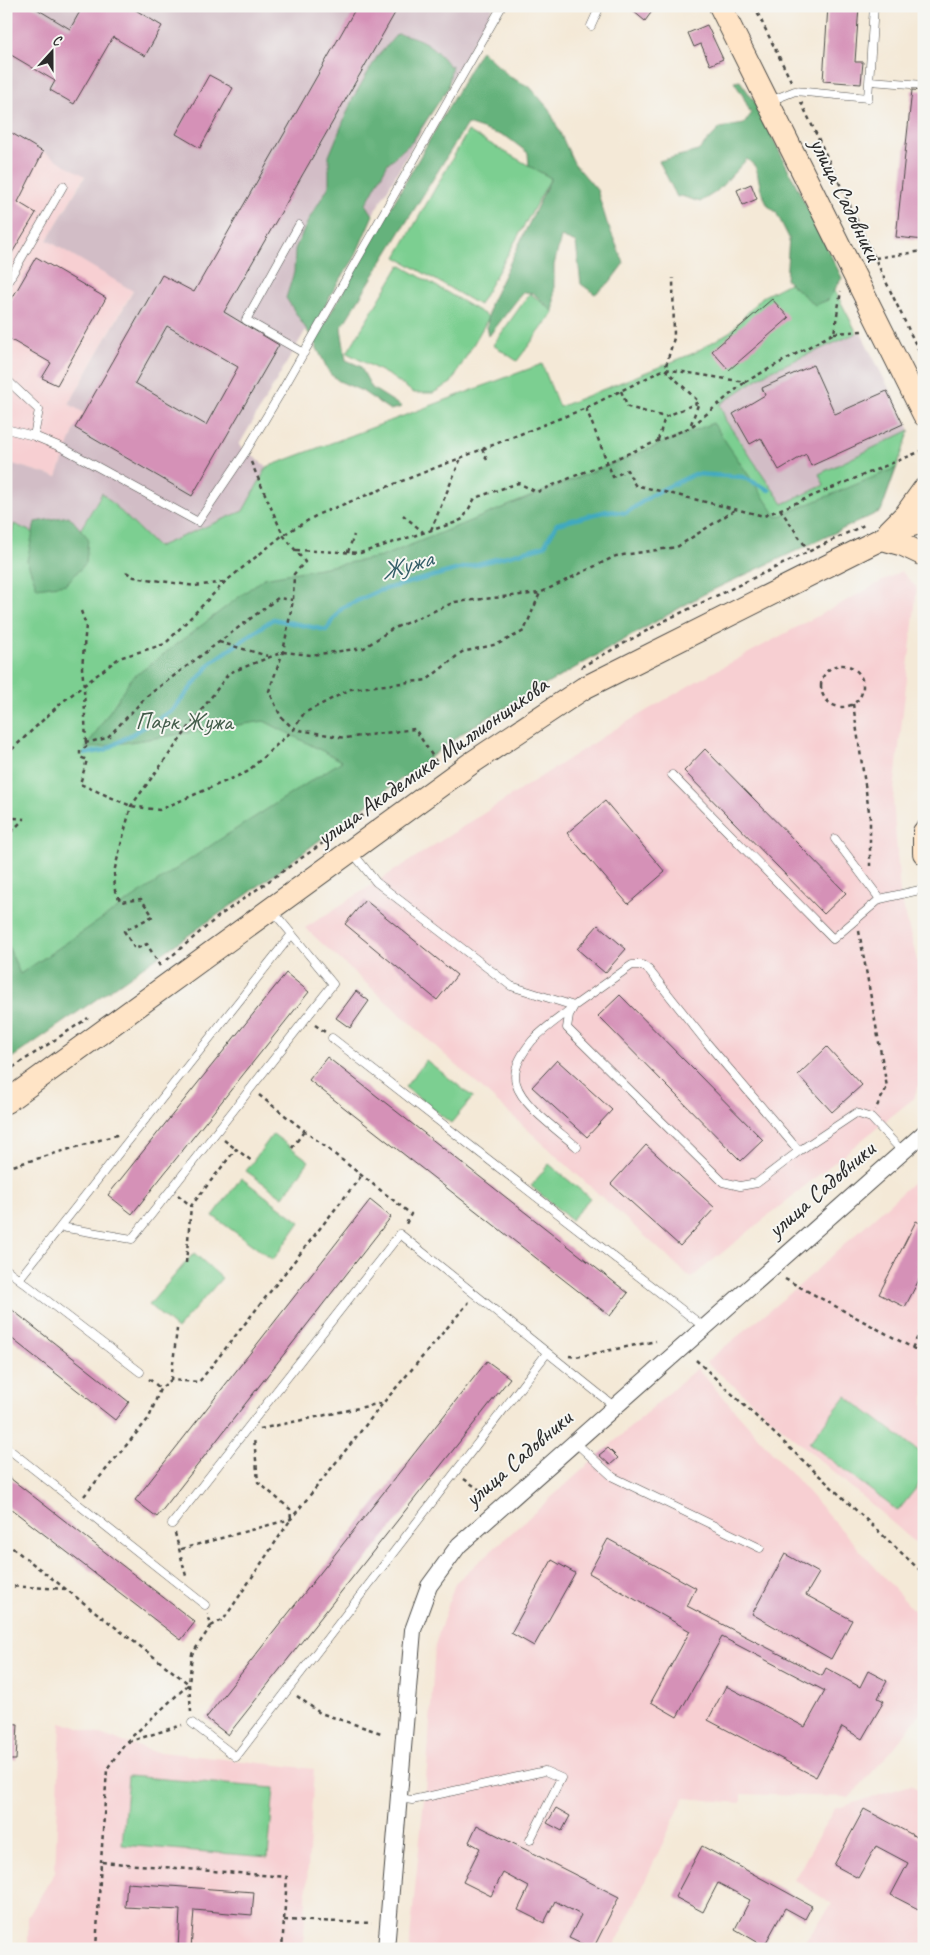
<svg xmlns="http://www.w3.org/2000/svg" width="930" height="1955" viewBox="0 0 930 1955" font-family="Caveat,sans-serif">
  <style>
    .built { fill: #f7cfd2 }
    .industrial { fill: #d2bdc6 }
    .green { fill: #7ccf91; stroke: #547d5e }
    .forest { fill: #65b27b; stroke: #486e53 }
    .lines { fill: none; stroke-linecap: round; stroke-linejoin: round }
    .stream { stroke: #40a9c0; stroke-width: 4.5 }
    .building { fill: #d591b7; fill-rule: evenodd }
    .lane-casing { stroke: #494845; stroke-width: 9 }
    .street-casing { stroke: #494845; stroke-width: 18 }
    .secondary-casing { stroke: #494845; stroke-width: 24 }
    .path { stroke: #494845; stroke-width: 2.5; stroke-dasharray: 4 4; stroke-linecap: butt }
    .lane { stroke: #fff; stroke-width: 8 }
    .street { stroke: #fff; stroke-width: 16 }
    .secondary { stroke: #ffe4c6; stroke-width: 22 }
    .labels { text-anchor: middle; stroke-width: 4; stroke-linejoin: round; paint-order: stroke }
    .street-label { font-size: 24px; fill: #2b2b2b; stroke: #f6f6f2 }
    .park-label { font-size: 24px; fill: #435c4a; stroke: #f6f6f2 }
    .water-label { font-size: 25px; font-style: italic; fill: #335d67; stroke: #f6f6f2 }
  </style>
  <rect width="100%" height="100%" fill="#f6f6f2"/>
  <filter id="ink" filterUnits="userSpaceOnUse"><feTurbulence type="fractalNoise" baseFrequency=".02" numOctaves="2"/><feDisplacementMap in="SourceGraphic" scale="10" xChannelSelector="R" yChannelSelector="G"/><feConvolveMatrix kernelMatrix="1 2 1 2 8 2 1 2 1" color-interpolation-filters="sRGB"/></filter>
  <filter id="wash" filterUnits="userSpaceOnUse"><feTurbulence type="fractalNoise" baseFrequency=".0096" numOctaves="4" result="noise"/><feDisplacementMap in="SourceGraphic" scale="20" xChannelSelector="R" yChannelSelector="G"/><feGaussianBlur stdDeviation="1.12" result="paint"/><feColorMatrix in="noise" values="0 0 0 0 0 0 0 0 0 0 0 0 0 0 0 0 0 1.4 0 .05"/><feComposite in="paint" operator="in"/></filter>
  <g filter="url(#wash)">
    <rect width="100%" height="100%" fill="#f4e9d7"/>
    <path class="built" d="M6 130 85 175 47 240 133 290 69 404 84 412 75 428 57 477 6 462Z
      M901 571 917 588 893 800 900 893 924 988V1073L914 1098 691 1278 305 928 612 731 697 681Z
      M924 1172V1550L706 1362 799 1286Z
      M697 1368 924 1622V1709L894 1748 850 1797 741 1794V1803L684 1798 613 1949H409L427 1768 435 1645 455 1583Z
      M61 1722 152 1751 314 1769 303 1949H28V1917L55 1872Z
      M911 1785 924 1793V1949H799L832 1904 794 1880 834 1809Z"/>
    <path class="industrial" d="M6 6H494L239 445 267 467 243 511 157 547 102 493 69 549 14 524 6 565V462L57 477 75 428 84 413 69 404 133 291 47 240 85 176 6 130Z
      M857 333H861L910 430 820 474 824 484 783 505 726 421 720 403 768 372Z"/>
    <path class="green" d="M468 131 551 178 479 305 396 257Z
      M400 265 489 317 451 383 433 393H414L390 376 347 353Z
      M822 266 857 333 768 372 720 404 726 421 783 504 824 485 819 474 910 430 881 511 704 594 468 729 245 896 6 1053V565L14 524 69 549 102 493 157 547 243 511 267 467 542 364 559 407 694 353 731 331 762 297Z
      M530 293 554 312 517 361 493 345Z
      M426 1060 473 1097 451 1123 405 1087Z
      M273 1134 309 1161 283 1197 246 1171Z
      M549 1164 590 1198 571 1220 531 1186Z
      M241 1178 300 1222 273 1260 213 1216Z
      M194 1253 222 1278 177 1329 149 1305Z
      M846 1396 924 1455V1478L898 1511 809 1443Z
      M128 1776 274 1788 268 1857 122 1845Z"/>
    <path class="forest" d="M397 34C421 36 436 48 449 66L452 65 448 88 412 142 388 163 366 204 373 215 354 259 334 289 310 335 286 298 294 272 295 249 309 219 329 186V156L353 98 377 57Z
      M481 50 510 77 530 87 549 109 574 163 597 190 607 223 624 263 609 283 595 294 581 284 576 243 561 237 554 265V312L533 293 523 292 489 336 487 327 490 304 551 178 529 166 528 153 507 137 467 124 341 328 346 360 360 366 372 388 402 407 390 410 362 391 339 381 330 374 314 342Z
      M740 81 755 102 842 278 828 300 815 305 786 280 789 238 776 212 768 206 761 190 756 167 747 159 716 192 700 202 681 196 677 197 659 161 698 151 720 128 744 124 751 114 743 96 734 82Z
      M713 423 777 517 896 468 881 511 704 594 468 729 245 896 6 1062V941L20 974 219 840 342 761 264 721 85 749 131 679 264 578 381 557Z
      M69 516 88 538 86 563 66 584 37 588 27 561 35 522Z"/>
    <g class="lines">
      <path class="stream" d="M85 754 105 750 173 710 212 662 273 619 326 630 342 608 378 591 544 546 557 524 607 511 626 513 655 493 695 474 743 477 769 490"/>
    </g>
    <g id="blocks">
      <path class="building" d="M6 6H32L70 29 83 6H129L162 26 145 56 113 37 74 104 50 90 55 81 6 52Z
        M357 6H399L224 312 279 345 192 496 75 428 162 275 194 292ZM167 326 238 367 206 425 135 383Z
        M627 6H656L645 21Z
        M828 6H859L855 62H863L861 84 823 81Z
        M707 25 723 59 710 65 701 44 694 47 688 33Z
        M209 75 233 88 200 148 176 134Z
        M912 90 924 91V240L896 237Z
        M10 132 43 152 18 202 36 213 6 263V139Z
        M751 184 757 199 743 205 737 190Z
        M36 257 106 298 57 385 42 378 51 363 6 337V309Z
        M772 299 789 318 729 370 712 351Z
        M813 365 835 414 887 391 903 424 811 466 806 454 779 470 761 438 750 444 733 414 765 395 762 388Z
        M705 749 846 893 824 914 684 771Z
        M605 801 665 872 628 904 567 833Z
        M365 900 457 975 437 1000 345 924Z
        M598 925 626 949 605 973 577 949Z
        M286 973 309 992 132 1214 108 1195Z
        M356 991 369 1001 350 1028 336 1018Z
        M620 995 763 1140 741 1161 598 1016Z
        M827 1047 862 1085 832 1112 798 1075Z
        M327 1057 628 1293 610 1316 309 1080Z
        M557 1060 612 1110 587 1137 532 1087Z
        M646 1145 715 1208 680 1246 611 1184Z
        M370 1200 391 1217 157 1517 135 1500Z
        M916 1221 924 1225V1270L905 1307 879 1294Z
        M6 1305 129 1402 115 1420 6 1334Z
        M487 1361 510 1378 228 1735 206 1718Z
        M608 1448 618 1458 610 1465 599 1455Z
        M6 1475 195 1622 181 1640 6 1505Z
        M608 1539 696 1588 687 1606 822 1676 826 1668 860 1687 868 1671 887 1681 878 1698 884 1701 862 1739 842 1727 816 1777 708 1720 726 1686 805 1727 825 1691 722 1637 677 1717 651 1702 690 1631 589 1573Z
        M785 1554 819 1573 806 1595 852 1620 831 1659 752 1614Z
        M552 1560 575 1573 534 1646 511 1633Z
        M6 1723 18 1724 16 1760H6Z
        M556 1808 570 1816 562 1831 547 1823Z
        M864 1809 924 1841V1912L891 1895 908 1863 876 1846 858 1878 834 1865Z
        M477 1825 619 1897 593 1949 569 1938 581 1915 555 1901 544 1923 518 1910 529 1887 503 1873 491 1896 463 1882 480 1848 469 1842Z
        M702 1846 812 1906 805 1919 785 1908 764 1946 735 1929 750 1900 718 1883 703 1912 675 1897Z
        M127 1883 254 1892 252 1915 194 1910 191 1949H178L180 1910 125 1907Z"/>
    </g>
  </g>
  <g filter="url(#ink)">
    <use href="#blocks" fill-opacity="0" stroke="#494845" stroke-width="1"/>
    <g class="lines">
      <g class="lane-casing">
        <path id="lane" d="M591 26 600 6
          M870 81 924 85
          M770 101 795 91 868 98 874 6
          M299 225 246 320 304 353
          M6 285 63 186
          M6 379 39 410 34 436 63 448 198 522 246 451 283 389 502 6
          M6 429 34 436
          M672 775 833 939 880 899 924 889
          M835 839 880 899
          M352 852 376 882 511 986 574 1006
          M571 1009C558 1019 543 1029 532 1041 523 1052 512 1069 516 1083 522 1106 559 1131 577 1147
          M332 1038 704 1327
          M799 1151 707 1043 649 970 642 965H632L574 1006 569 1015 567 1028 723 1182 740 1186 757 1183 799 1151 856 1113 871 1118 903 1152
          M61 1227 132 1239 333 984 272 910
          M6 1269 140 1372
          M19 1279 292 934
          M576 1443 613 1477 760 1548
          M6 1447 205 1605
          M172 1524 400 1234 615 1407
          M192 1723 236 1757 547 1353
          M399 1798 412 1800 545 1771 561 1778 530 1840"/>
      </g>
      <g class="street-casing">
        <path id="street" d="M386 1949 413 1630 429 1586 459 1545 924 1133"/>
      </g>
      <g class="secondary-casing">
        <path id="secondary" d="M720 6 924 415
          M889 531 906 514 924 489
          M882 539 903 545 924 555
          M924 832V853
          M6 1102 470 764 584 688 867 546 908 526 924 522"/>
      </g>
      <path class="path" d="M754 6 791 81
        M801 102 924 362
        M875 258 924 251
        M834 333 863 331
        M621 391 628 407 665 417 699 402 665 369 674 338 673 278
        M586 408 613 477 627 470 635 485 764 516 924 450
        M691 424 699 402
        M658 440 665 417
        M482 449 487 460
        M251 462 283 535 305 562 294 574 293 600 283 652 269 691 281 717 294 729 304 713 351 689 427 680 462 652 498 644 524 631 540 593
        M780 509 808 550
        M403 515 423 532
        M431 530 461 458
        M296 550 360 553 454 523 463 519 475 498 518 483 537 492 691 427 745 382
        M348 552 354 535
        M126 572 134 577 195 586 224 582
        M81 611 86 625 82 668 84 687 86 747 80 751V757L87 760 80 784 131 806 159 810 247 772 294 729 345 738 415 729 437 763
        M219 642 268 656
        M821 686a21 21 0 1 1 42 0a21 21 0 1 1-42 0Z
        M581 667 668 619 864 525
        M853 704 870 818V866
        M85 743 107 738 147 696 278 598 293 600
        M6 755 61 703 119 658 165 644 225 582 283 535 319 514 586 408 665 369 745 382 834 333 841 291
        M6 817 24 819 6 837
        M859 931 887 1087 875 1110
        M167 960 219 916 431 767
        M160 966 147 944 135 949 124 931 153 916 141 899 121 902 115 891 114 872 131 806 229 673 283 652 311 655 364 648 392 629 455 602 540 593 616 556 677 547 736 509
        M315 1025 325 1032
        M6 1072 88 1018
        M259 1095 411 1214 406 1224
        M224 1140 236 1149
        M292 1148 305 1130
        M6 1168 120 1134
        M178 1195 191 1206
        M186 1263 191 1206 236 1149 253 1162
        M785 1279 924 1354
        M912 1348 924 1325
        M569 1356 576 1357 656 1341
        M696 1360 924 1574
        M149 1379 160 1388
        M171 1380 177 1329
        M260 1429 382 1403
        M464 1479 483 1492
        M84 1496 149 1418 160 1389 171 1380 199 1382 362 1175
        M175 1533 186 1576
        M6 1543 189 1684 125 1743 107 1769 101 1862
        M181 1549 291 1519 384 1402 469 1302
        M6 1586 67 1589
        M211 1626 224 1619 291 1519 290 1509 258 1482 254 1438
        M297 1696 320 1713 384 1734
        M191 1712 189 1684 192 1654 211 1626 208 1614
        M128 1742 182 1725
        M284 1920 372 1923
        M96 1949 101 1862 287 1877 282 1949"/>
      <use href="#lane" class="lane"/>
      <use href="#street" class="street"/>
      <use href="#secondary" class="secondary"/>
    </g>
  </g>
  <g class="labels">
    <g class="street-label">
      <text transform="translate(846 199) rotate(64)" y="8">улица Садовники</text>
      <text transform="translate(432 761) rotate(-35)" y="8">улица Академика Миллионщикова</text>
      <text transform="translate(821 1189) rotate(-41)" y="8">улица Садовники</text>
      <text transform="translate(518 1458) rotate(-41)" y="8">улица Садовники</text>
    </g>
    <g class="park-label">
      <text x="184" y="729">Парк Жужа</text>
    </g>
    <g class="water-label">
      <text transform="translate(406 564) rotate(-16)" y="9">Жужа</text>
    </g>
  </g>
  <rect width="930" height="1955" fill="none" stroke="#f6f6f2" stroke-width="25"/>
  <g transform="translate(52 52) rotate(21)" stroke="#f6f6f2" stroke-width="4" paint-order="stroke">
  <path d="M0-4L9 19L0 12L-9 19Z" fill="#2b2b2b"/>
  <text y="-8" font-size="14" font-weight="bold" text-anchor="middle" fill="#2b2b2b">С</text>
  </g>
</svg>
